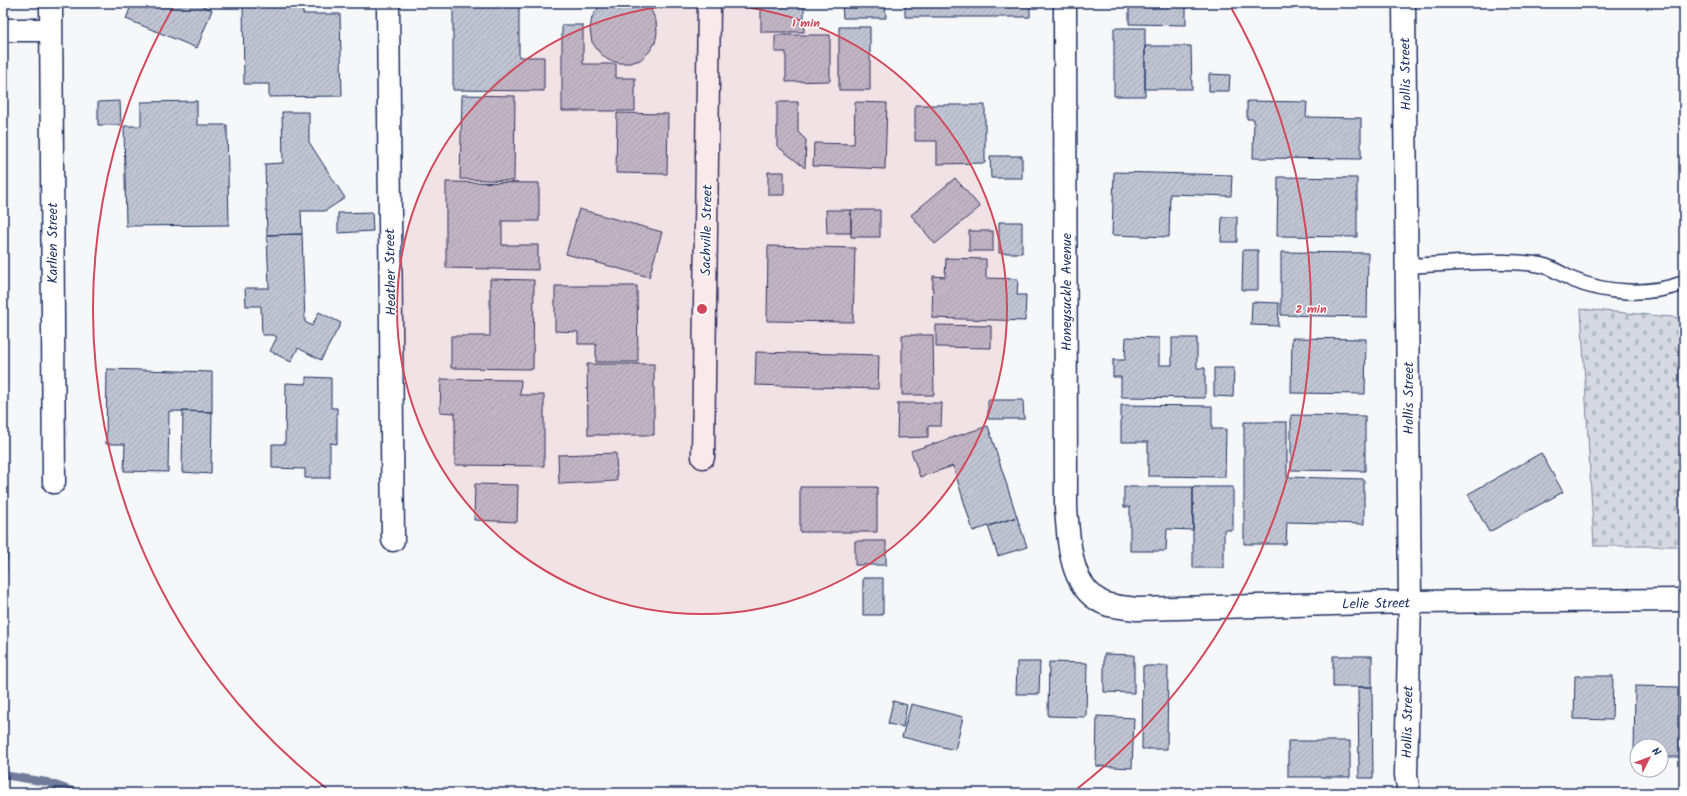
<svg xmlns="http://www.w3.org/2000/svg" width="1687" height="796" viewBox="0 0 1687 796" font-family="Kalam,sans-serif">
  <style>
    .cemetery { fill: url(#cemetery-stones); stroke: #7884a0 }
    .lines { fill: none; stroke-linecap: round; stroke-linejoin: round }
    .stream { stroke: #707c99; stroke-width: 8 }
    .building { fill: url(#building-hatch); stroke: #1b2f5e }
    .service-casing { stroke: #1b2f5e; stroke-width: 17 }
    .minor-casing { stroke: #1b2f5e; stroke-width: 25 }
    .service { stroke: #fff; stroke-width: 14 }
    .minor { stroke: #fff; stroke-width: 22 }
    .ring { fill: none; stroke: #d1495b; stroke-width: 2 }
    .labels { text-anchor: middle; stroke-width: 3; stroke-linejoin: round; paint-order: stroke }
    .street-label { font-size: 14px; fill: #1b2f5e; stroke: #fff }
    .centre { fill: #d1495b; stroke: #fff; stroke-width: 2 }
    .ring-label { font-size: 12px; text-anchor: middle; font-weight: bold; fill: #d1495b; stroke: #fff; stroke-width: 3; stroke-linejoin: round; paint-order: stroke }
  </style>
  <defs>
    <pattern id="cemetery-stones" width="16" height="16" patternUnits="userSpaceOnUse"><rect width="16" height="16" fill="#d6d9e2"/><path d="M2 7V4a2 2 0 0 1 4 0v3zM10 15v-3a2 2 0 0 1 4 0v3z" fill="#b7bbc4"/></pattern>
    <pattern id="building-hatch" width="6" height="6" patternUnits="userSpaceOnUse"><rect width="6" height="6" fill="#c0c4d3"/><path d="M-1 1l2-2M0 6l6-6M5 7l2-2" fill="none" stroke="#a4a9b8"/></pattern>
  </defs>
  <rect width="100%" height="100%" fill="#f6f7f9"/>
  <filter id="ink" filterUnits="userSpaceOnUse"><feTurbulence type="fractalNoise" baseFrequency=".025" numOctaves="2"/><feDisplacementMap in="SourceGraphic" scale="8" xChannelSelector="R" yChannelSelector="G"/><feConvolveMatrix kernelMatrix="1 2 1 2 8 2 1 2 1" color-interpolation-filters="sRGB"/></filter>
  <g filter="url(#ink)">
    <path class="cemetery" d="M1581 309 1684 318V546H1594Z"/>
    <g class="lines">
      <path class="stream" d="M3 775 47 782 78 793"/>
    </g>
    <path class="building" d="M132 3H196L212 10 197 48 126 19Z
      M243 3H302L303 14H340L342 96 269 97V84H244Z
      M453 3H519V57H544V91L453 90Z
      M604 3H643L651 10 656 21 657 33 655 43 649 52 640 60 630 63H619L608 60 599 52 592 42 590 30 592 17 599 7Z
      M761 3H804V32H761Z
      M842 3H885L886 18H843Z
      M905 3H1030V17H905Z
      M1129 3H1186V25L1129 24Z
      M562 25H583V64H616V78H635V111H562Z
      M839 27H870V90H839Z
      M1114 28H1145V96H1114Z
      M775 35H830V81L786 82V52H775Z
      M1145 46H1191L1192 89H1145Z
      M1209 74 1230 75 1229 91H1209Z
      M462 95 515 96 514 181 460 179Z
      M120 101 121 125H98V102Z
      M197 101V125H227L229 225 126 226 124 126H141V102Z
      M1247 101 1307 102 1306 117 1361 118V159L1253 158 1254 119H1247Z
      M777 102H798V132L806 140 805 168 777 146Z
      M855 102 887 103 885 169 813 166 814 143 854 144Z
      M915 105H985V163L937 164V141H915Z
      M282 112H309V142L345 198 325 211H301L302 234 267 235 265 164 283 163Z
      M617 113 668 114 667 174 616 173Z
      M3 132H6V161H3Z
      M990 156H1022V178H991Z
      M768 172H784V195H768Z
      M1114 172 1232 175 1231 196 1170 194 1169 237 1112 235Z
      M1278 177 1357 178V237L1277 236Z
      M955 178 980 207 935 244 911 215Z
      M446 182 539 183V221H502V245H538V270L446 268Z
      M579 209 662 232 649 277 566 254Z
      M826 210H851V233H827Z
      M851 210H880V237H851Z
      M372 212 373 231 338 233V213Z
      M1222 217H1237V242H1221Z
      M999 222H1022V253H999Z
      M969 231H993V251H969Z
      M302 234 305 322 312 326 319 312 341 323 321 360 298 348 291 362 270 351 277 337 273 335H262L261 306H246L245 288H269L267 235Z
      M768 246 855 248 853 322 767 321Z
      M1243 250H1258V290H1242Z
      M1281 252 1368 253 1367 317 1281 315Z
      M946 258 986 259V278L1018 279 1017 295H1026L1025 321 932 318 933 276 945 277Z
      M490 279 534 280 533 369 451 368V336H490Z
      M555 286H637L638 362H596V344H578V332L555 331Z
      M1252 302 1279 303 1278 326 1251 325Z
      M936 325 991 326V348L936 347Z
      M902 335H933L934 395H902Z
      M1126 337 1159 338V365H1172V338H1197V368H1205V398L1121 397V377H1113V360H1125Z
      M1292 338 1366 339 1365 394 1291 393Z
      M756 352 879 355 878 389 755 385Z
      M587 364H654V435H588Z
      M1214 368H1234L1233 397 1214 396Z
      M107 369 212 372V412L169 411 168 472 124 471 125 444H106Z
      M306 377 331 378V408H337V444L330 443V478H305V469L272 468V444H285L286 383 306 384Z
      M441 379 521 380 520 395H544V466L455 465V413L440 412Z
      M988 400H1023L1024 419H988Z
      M898 403H942L941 426H928V437L897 438Z
      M1121 405 1212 406V429H1226L1225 477 1148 476V442H1121Z
      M183 411 212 412 211 474 182 472Z
      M1291 415 1365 416V471L1291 470Z
      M1244 422H1287V477L1364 479V524L1287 522 1286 544H1244Z
      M988 426 1017 517 973 531 953 466 920 477 911 451Z
      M616 453 617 481 559 484 558 455Z
      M1541 453 1563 492 1489 532 1468 494Z
      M475 484 518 485 517 522 474 520Z
      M800 487H877V532H800Z
      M1124 487H1193V530L1167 529 1166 551H1130V507H1124Z
      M1193 487H1233V530H1224V568H1193Z
      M1017 517 1027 547 998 556 988 526Z
      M3 541H8L6 575H3Z
      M855 541H886V565H855Z
      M863 578H883V615H863Z
      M1104 654 1134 655V693L1104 692Z
      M1333 656H1372V687H1333Z
      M1017 662H1040L1039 694H1016Z
      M1049 662 1087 663 1086 717 1048 716Z
      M1143 666H1168L1167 749H1142Z
      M1575 676H1613L1612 720 1574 719Z
      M1635 686 1678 687V727H1684V757H1661V746H1637V756H1634Z
      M1358 687H1372L1373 778H1359Z
      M893 701 907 705 903 727 888 724Z
      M911 704 963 717 955 750 902 737Z
      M1097 716 1134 718 1132 768 1096 766Z
      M1288 741H1350V777H1288Z
      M1543 790V793H1500V791Z"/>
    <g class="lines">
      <g class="service-casing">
        <path id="service" d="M1408 266C1449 264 1494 259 1535 264 1549 265 1559 273 1571 279 1606 294 1648 296 1684 283"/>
      </g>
      <g class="minor-casing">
        <path id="minor" d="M51 3 54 482
          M388 3 393 540
          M1065 3 1066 508C1069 542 1069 592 1109 605 1118 607 1128 608 1137 609L1410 602 1684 600
          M1404 3 1410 602 1406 775 1409 793
          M3 30H51
          M703 457 709 3"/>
      </g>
      <use href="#service" class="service"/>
      <use href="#minor" class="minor"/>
    </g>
  </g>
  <circle cx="702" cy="309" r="305" fill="#d1495b" fill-opacity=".12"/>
  <g class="ring">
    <circle cx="702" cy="309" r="305"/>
    <path d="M331 792A609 609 0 0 1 175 4M1229 4A609 609 0 0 1 1073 792"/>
  </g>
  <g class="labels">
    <g class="street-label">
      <text transform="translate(1405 74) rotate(-91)" y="5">Hollis Street</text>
      <text transform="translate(706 230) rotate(-89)" y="5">Sachville Street</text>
      <text transform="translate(52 243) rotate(-90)" y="5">Karlien Street</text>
      <text transform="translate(390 272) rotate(-91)" y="5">Heather Street</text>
      <text transform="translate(1066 292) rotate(-90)" y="5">Honeysuckle Avenue</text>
      <text transform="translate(1408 398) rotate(-90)" y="5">Hollis Street</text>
      <text transform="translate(1376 603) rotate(-1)" y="5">Lelie Street</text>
      <text transform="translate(1407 722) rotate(-89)" y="5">Hollis Street</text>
    </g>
  </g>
  <circle cx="702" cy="309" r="6" class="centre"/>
  <g class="ring-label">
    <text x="806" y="27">1 min</text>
    <text x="1311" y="313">2 min</text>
  </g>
  <rect width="1687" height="796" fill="none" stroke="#fff" stroke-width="16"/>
  <rect x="8" y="8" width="1671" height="780" fill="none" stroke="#1b2f5e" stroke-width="1.5" filter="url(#ink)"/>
  <g transform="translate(1649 758) rotate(48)"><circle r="19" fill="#ffffff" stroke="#a4acbf"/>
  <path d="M0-3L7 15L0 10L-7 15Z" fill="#d1495b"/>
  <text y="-6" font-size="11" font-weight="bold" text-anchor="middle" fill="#1b2f5e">N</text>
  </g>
</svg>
